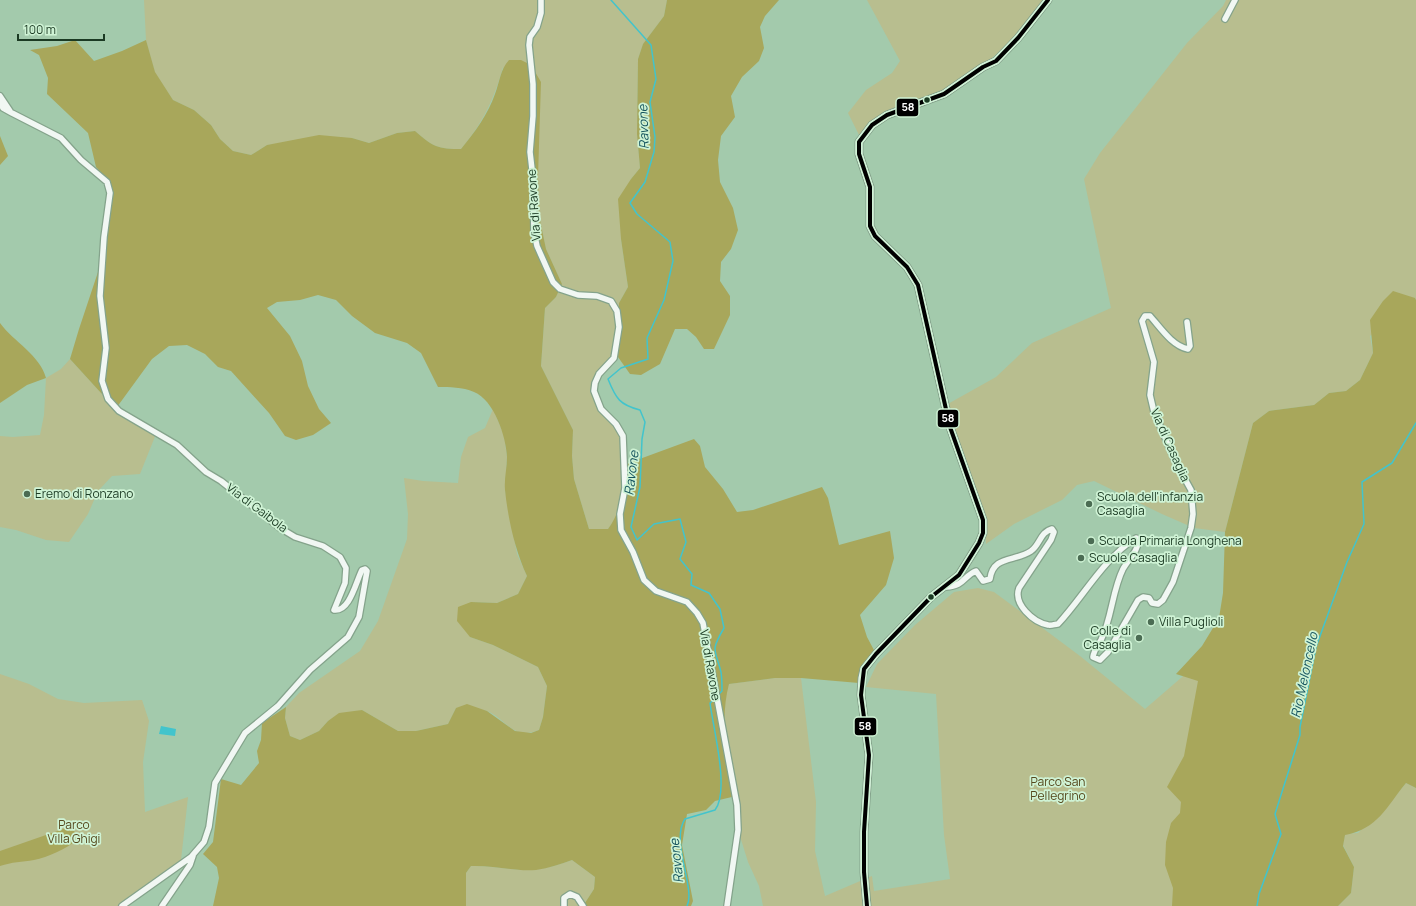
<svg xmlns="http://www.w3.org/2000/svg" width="1416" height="906" viewBox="0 0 1416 906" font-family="Manrope,sans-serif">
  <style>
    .green { fill: #b8be8f }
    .forest { fill: #a8a75b }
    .water { fill: #42c4cc }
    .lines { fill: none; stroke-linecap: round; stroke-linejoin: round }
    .stream { stroke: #42c4cc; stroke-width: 1.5 }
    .minor-casing { stroke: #84a38b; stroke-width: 8 }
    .tertiary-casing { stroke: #84a38b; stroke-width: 9 }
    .minor { stroke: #f1f7f3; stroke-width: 5.5 }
    .tertiary { stroke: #f1f7f3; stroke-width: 7 }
    .bus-1-casing { stroke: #cff3d5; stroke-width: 7 }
    .bus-1 { stroke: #000; stroke-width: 4 }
    .bus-dot { fill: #1b3a23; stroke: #cff3d5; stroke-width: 1.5 }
    .poi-dot { fill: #4b6c53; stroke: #cff3d5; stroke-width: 1.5 }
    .labels { text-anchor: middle; stroke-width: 3.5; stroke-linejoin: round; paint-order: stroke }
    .street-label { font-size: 12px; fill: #1b3a23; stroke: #cff3d5 }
    .poi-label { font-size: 12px; fill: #1b3a23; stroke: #cff3d5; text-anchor: start }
    .park-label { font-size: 12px; fill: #55471c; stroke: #cff3d5 }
    .water-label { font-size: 13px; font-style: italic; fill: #16545e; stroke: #cff3d5 }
    .line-badge { stroke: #cff3d5; stroke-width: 1.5 }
    .badge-label { font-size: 11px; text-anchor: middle; font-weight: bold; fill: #fff }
  </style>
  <rect width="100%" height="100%" fill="#a3caac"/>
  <path class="green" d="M144 0H667L664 16 643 44 638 59 637 134 640 168 631 179 621 239 628 287 619 303 618 357 596 379 593 392 607 420 620 433 626 464 623 492 616 518 608 529H589L574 479 572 456 573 430 541 366 545 308 556 297 562 284 546 249 540 220 538 177 503 67C494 99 483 123 461 149 438 149 433 147 415 131L397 133 369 143 352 138 267 145 251 155 233 151 220 139 211 125 194 110 173 100 155 73 146 40Z
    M867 0H1046L1024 29 982 67 945 93 918 109 901 110 875 122 859 135 848 113 866 90 892 73 900 61Z
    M1226 0H1416V300L1415 298 1370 336 1373 353 1360 380 1346 391 1329 393 1314 405 1269 411 1253 423 1225 532 1194 528 1162 514 1094 481 1077 485 1062 500 1014 524 986 544 984 522 946 405 996 377 1032 343 1111 308 1084 179 1100 153 1187 43 1223 6Z
    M70 359 101 393 117 407 156 434 140 474 112 476 98 491 88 514 69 542 46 540 16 530 0 527V436L13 437 40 435 44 415 46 378 61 369Z
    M493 409 504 435 507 457 505 490 517 554 527 576 518 594 497 603 471 602 470 637 493 645 538 667 547 686 543 717 539 730C512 741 507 719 487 711 478 708 465 709 456 708L448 724 416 731H398L362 710 328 721 319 731 300 740 290 736 285 718 286 707 299 693 360 651 378 621 407 539 408 514 404 478 423 481 458 483 461 457 468 437 485 428Z
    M978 588 994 592 1080 656 1145 709 1189 671 1301 732 1240 906H763L759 886 748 862 739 833 741 819 725 748 724 702 729 684 775 678H801L816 802 815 851 825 896 872 876 874 891 950 879 944 835 936 694 866 687 877 664 915 625 954 592Z
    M0 674 29 684 58 699 84 703 142 700 149 721 143 762 145 812 188 797 181 860 120 906H0Z
    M1406 783 1416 788V906H1338L1351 893 1354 867 1343 845 1345 834 1358 833 1392 800Z
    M572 860 595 877 594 889 583 906H466V873L471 866C493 865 516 872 536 869 549 868 561 864 572 860Z"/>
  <path class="forest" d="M667 0H779L765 16 760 27 764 48 759 61 742 77 731 96 735 117 721 136 718 160 720 182 733 208 738 230 731 249 721 262 720 281 730 296V315L714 349H704L696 337 687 329H675L660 364 641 375 630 374 618 357 619 303 628 287 621 239 618 199 631 179 640 168 637 134 638 59 643 44 664 16Z
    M75 40 94 61 122 51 146 40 155 72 173 100 194 110 211 125 220 139 233 151 251 155 267 145 319 135 352 138 369 143 397 133 415 131C433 147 438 149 461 149 475 132 488 114 495 94 500 81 500 70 509 60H521L531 65 541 82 538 177 540 220 546 249 562 284 556 297 545 308 541 366 573 430 572 456 574 479 589 529H608C622 510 624 488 626 464L694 439 700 446 705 467 723 489 737 512 753 510 822 487 828 498 839 545 890 531 894 558 886 585 860 615 867 637 875 652 859 683 801 678H775L729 684C719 722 728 759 736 796L715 801 706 810 687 814 682 845 693 901 691 906H583L594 889 595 877 572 860C561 864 549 868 536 870 516 872 493 865 471 866L466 873V906H213L219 878 217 867 203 854 213 842 221 779 241 785 259 763 257 751 261 740 262 723 286 707 285 718 290 736 300 740 319 731 328 721 339 713 362 710 398 731H416L448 724 456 708 467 704 487 711 515 731 531 733 539 730 543 717 547 686 538 667 493 645 470 637 457 621 458 607 471 602 497 603 518 594 527 576C515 550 508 519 505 490 504 479 507 468 507 457 506 436 494 400 474 392 462 387 450 387 438 387L421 353 407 343 375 333 352 316 336 300 318 295 300 300 277 302 267 308 290 336 302 361 308 386 319 409 331 423 313 435 296 440 285 436 269 413 231 371 218 367 205 354 187 345 169 346 152 359 117 407 101 393 70 359 79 329 100 266 112 203 109 182 96 167 88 133 47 94 48 78 39 55 30 50 57 46Z
    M0 136 8 156 0 165Z
    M1393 291 1415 298 1416 300V788L1406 783C1387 806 1378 829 1345 835L1343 846 1354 867 1351 893 1338 906H1172L1173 888 1165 865 1166 842 1171 823 1180 813 1181 802 1167 787 1184 756 1198 681 1176 674 1202 646 1219 618 1223 593 1225 532 1253 423 1269 411 1314 405 1329 393 1346 391 1360 380 1373 353 1370 320 1383 301Z
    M0 323C14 342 40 355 46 378L27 385 0 403Z
    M66 828 74 830 77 840C66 849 48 857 34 860 22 862 12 862 0 866V851Z"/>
  <path class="water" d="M161 726 176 729 175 736 159 734Z"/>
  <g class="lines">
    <path class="stream" d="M611 0 651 45 656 79 650 102 655 137 654 152 645 182 630 203 637 214 670 242 673 261 664 300 647 338 648 359 621 368 608 379C616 399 620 405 640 410L645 422 642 439 640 487 631 527 637 540 654 524 680 519 686 542 680 559 692 574 691 585 709 593 720 609 724 628C710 652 715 648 721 672 722 678 722 685 722 691L719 694
      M687 906C696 889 670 841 685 819L715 810C730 791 713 727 710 703L715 699
      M1257 906 1259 894 1281 834 1275 814 1300 735V727L1316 647 1347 562 1364 524 1362 482 1392 463 1416 423"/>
    <g class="minor-casing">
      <path id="minor" d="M541 0V13L537 27 530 37 529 45 533 84V116L530 152 533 178 534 232 537 246 553 282 560 289 578 295 597 296 611 301 617 311 619 327 614 358 599 374 595 383 594 391 601 409 616 424 623 436 625 488 620 514 621 530 633 552 644 580 656 591 687 602 697 613 703 623 737 805 738 830 727 906
        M1225 19 1235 0
        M0 96 10 111
        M0 103 3 108 12 113 61 138 81 160 107 182 110 193 104 237 100 296 106 348 102 381 108 399 119 411 177 445 206 472 221 481 280 528 295 537 323 546 340 557 346 568 345 583 334 610C350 612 356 581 362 570L365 569 367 571 359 617 348 637 310 670 278 706 245 733 215 783 209 827 204 842 191 857 122 906
        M946 587C965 586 963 576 976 571L983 581 990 579C993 555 1015 562 1031 551 1040 545 1040 532 1052 529L1054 532 1051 540 1019 588C1013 604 1033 622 1048 625 1051 626 1055 624 1058 624 1084 596 1103 559 1136 538L1138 539C1140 549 1128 560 1123 569 1112 591 1112 618 1101 640 1097 647 1094 650 1093 657L1100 660 1108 652 1138 600 1143 597 1149 598 1152 603 1158 604 1163 600 1173 582 1191 528 1193 514 1191 490 1176 463 1154 412 1150 395 1154 362 1142 321 1145 316H1150C1160 327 1172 346 1188 349L1190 346 1187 322
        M162 906 190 865 193 856
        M564 906V898L570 894 577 897 583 906"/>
    </g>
    <g class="tertiary-casing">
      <path id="tertiary" d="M867 906 864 872V832L869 755 861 695 862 678 864 669 876 654 931 597 959 575 979 543 983 533V520L950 427 918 285 907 267 875 236 870 226V187L859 154V142L872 125 887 115 944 94 983 67 996 61 1018 38 1048 0"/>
    </g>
    <use href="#minor" class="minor"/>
    <use href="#tertiary" class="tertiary"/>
    <g class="bus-1-casing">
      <path id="bus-1" d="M867 906 864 872V832L869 755 861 695 864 669 876 654 931 597 959 575 979 543 983 533V520L950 427 918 285 907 267 875 236 870 226V187L859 154V142L872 125 887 115 944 94 983 67 996 61 1018 38 1048 0"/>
    </g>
    <use href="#bus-1" class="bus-1"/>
  </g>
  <g class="bus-dot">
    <circle cx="927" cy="100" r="3.5"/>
    <circle cx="931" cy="597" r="3.5"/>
  </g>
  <g class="poi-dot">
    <circle cx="27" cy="494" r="4"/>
    <circle cx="1089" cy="504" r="4"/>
    <circle cx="1091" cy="541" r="4"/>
    <circle cx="1081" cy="558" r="4"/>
    <circle cx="1151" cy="622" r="4"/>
    <circle cx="1139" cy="638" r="4"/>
  </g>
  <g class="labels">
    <g class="street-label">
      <text transform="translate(534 205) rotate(-94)" y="4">Via di Ravone</text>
      <text transform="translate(1170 445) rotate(66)" y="4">Via di Casaglia</text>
      <text transform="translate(257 508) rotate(37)" y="4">Via di Gaibola</text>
      <text transform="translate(710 665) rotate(80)" y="4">Via di Ravone</text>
    </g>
    <g class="poi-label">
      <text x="35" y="498">Eremo di Ronzano</text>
      <text x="1097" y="501">Scuola dell'infanzia<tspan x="1097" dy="14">Casaglia</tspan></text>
      <text x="1099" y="545">Scuola Primaria Longhena</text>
      <text x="1089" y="562">Scuole Casaglia</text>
      <text x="1159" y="626">Villa Puglioli</text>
      <text x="1131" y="635" text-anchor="end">Colle di<tspan x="1131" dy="14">Casaglia</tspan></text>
    </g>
    <g class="park-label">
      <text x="1058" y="786">Parco San<tspan x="1058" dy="14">Pellegrino</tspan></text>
      <text x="74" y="829">Parco<tspan x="74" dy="14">Villa Ghigi</tspan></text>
    </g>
    <g class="water-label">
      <text transform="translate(643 127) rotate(-92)" y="5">Ravone</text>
      <text transform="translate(631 473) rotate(-83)" y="5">Ravone</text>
      <text transform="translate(1304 675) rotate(-78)" y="5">Rio Meloncello</text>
      <text transform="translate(676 861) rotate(-96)" y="5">Ravone</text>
    </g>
  </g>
  <g class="line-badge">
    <rect x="896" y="98" width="23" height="19" rx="4" fill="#000"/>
    <rect x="937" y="409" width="22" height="19" rx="4" fill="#000"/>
    <rect x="854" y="717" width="23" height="19" rx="4" fill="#000"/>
  </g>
  <g class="badge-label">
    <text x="908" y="111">58</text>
    <text x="948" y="422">58</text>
    <text x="865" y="730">58</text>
  </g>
  <path d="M18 34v6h86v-6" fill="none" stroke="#1b3a23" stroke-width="2"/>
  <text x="24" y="34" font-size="12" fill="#1b3a23" stroke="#cff3d5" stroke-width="3" paint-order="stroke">100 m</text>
</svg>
